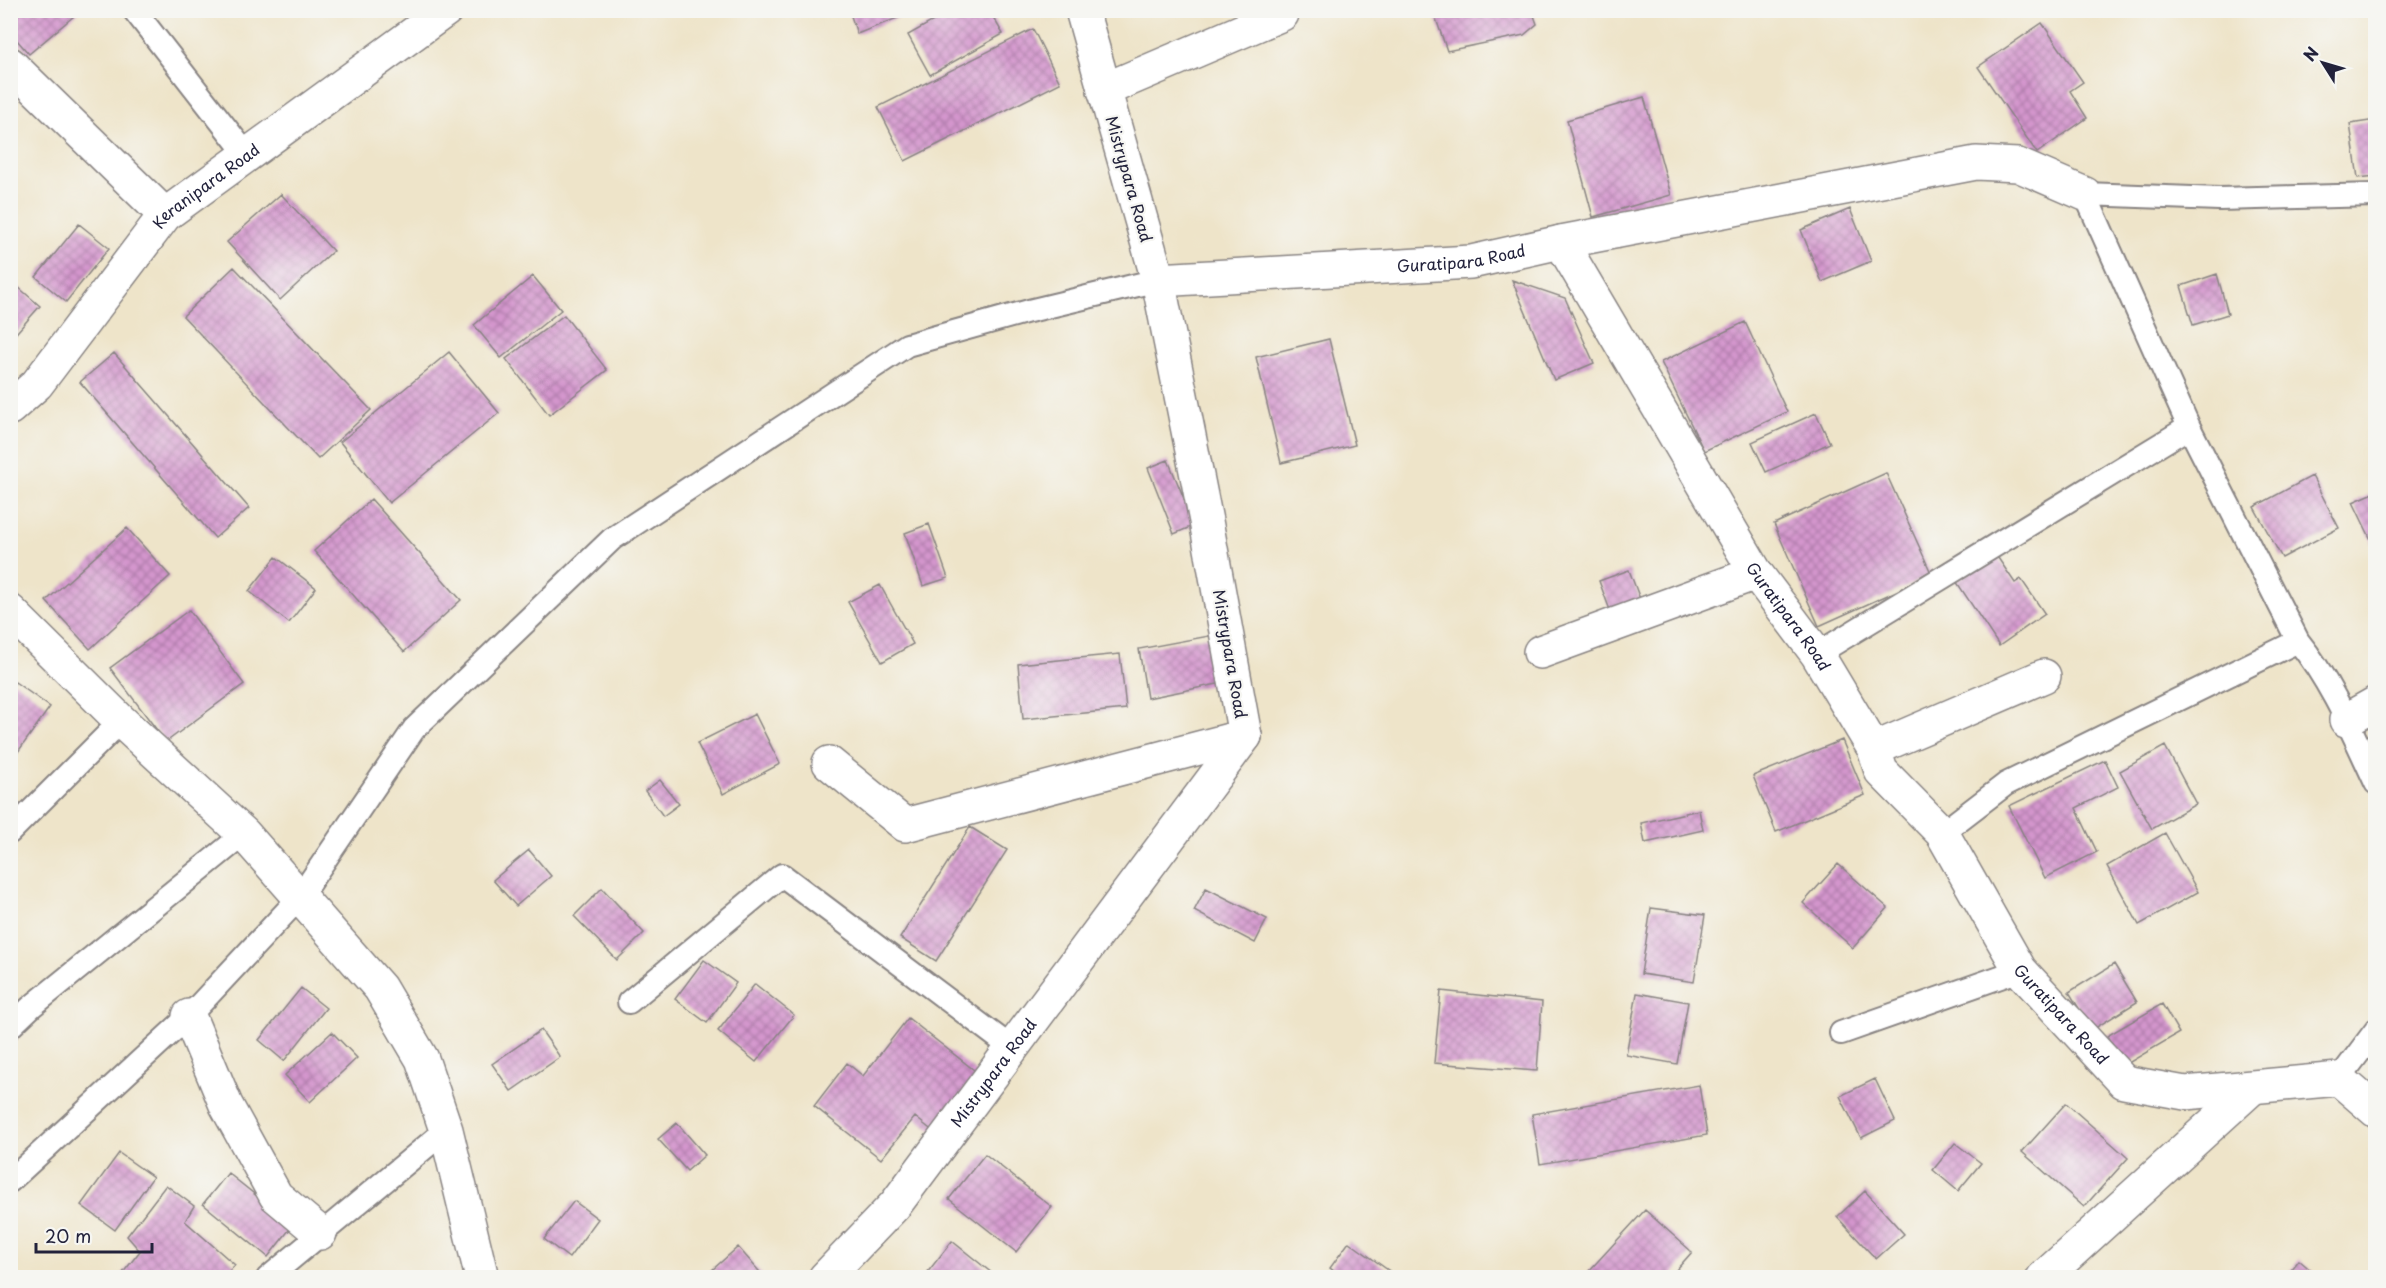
<svg xmlns="http://www.w3.org/2000/svg" width="2386" height="1288" viewBox="0 0 2386 1288" font-family="'Playpen Sans',sans-serif">
  <style>
    .building { fill: url(#building-cross-hatch) }
    .lines { fill: none; stroke-linecap: round; stroke-linejoin: round }
    .service-casing { stroke: #888382; stroke-width: 26 }
    .minor-casing { stroke: #888382; stroke-width: 36 }
    .service { stroke: #fff; stroke-width: 22 }
    .minor { stroke: #fff; stroke-width: 33 }
    .labels { text-anchor: middle; stroke-width: 4.5; stroke-linejoin: round; paint-order: stroke }
    .street-label { font-size: 16px; fill: #22223b; stroke: #f6f6f2 }
  </style>
  <defs>
    <pattern id="building-cross-hatch" width="8" height="8" patternUnits="userSpaceOnUse" patternTransform="scale(1.5)"><rect width="8" height="8" fill="#d496cd"/><path d="M0 0l8 8M0 8l8-8" fill="none" stroke="#ac7aa8"/></pattern>
  </defs>
  <rect width="100%" height="100%" fill="#f6f6f2"/>
  <filter id="ink" filterUnits="userSpaceOnUse"><feTurbulence type="fractalNoise" baseFrequency=".0167" numOctaves="2"/><feDisplacementMap in="SourceGraphic" scale="12" xChannelSelector="R" yChannelSelector="G"/><feConvolveMatrix kernelMatrix="1 2 1 2 8 2 1 2 1" color-interpolation-filters="sRGB"/></filter>
  <filter id="wash" filterUnits="userSpaceOnUse"><feTurbulence type="fractalNoise" baseFrequency=".008" numOctaves="4" result="noise"/><feDisplacementMap in="SourceGraphic" scale="24" xChannelSelector="R" yChannelSelector="G"/><feGaussianBlur stdDeviation="1.35" result="paint"/><feColorMatrix in="noise" values="0 0 0 0 0 0 0 0 0 0 0 0 0 0 0 0 0 1.4 0 .05"/><feComposite in="paint" operator="in"/></filter>
  <g filter="url(#wash)">
    <rect width="100%" height="100%" fill="#eee4c9"/>
    <g id="blocks">
      <path class="building" d="M13 10H81L29 54 10 32V12Z
        M849 10H915V11L857 34Z
        M953 10H989L1003 34 930 75 908 35Z
        M1433 10H1532L1537 24 1524 35 1447 51Z
        M2042 23 2083 82 2070 91 2087 118 2037 153 1978 67Z
        M1033 29 1060 83 905 161 878 107Z
        M1644 97 1671 195 1593 217 1567 120Z
        M2376 120V176L2358 178 2350 124Z
        M281 194 333 251 280 300 227 242Z
        M1850 209 1871 261 1822 282 1801 230Z
        M79 224 109 248 66 302 36 277Z
        M234 267 371 410 318 459 183 316Z
        M2217 274 2228 314 2193 325 2181 286Z
        M533 276 561 310 501 358 474 325Z
        M10 280 40 306 10 340Z
        M1512 280 1565 298 1594 363 1554 380Z
        M564 315 607 370 549 415 506 359Z
        M1745 322 1787 412 1704 451 1661 362Z
        M1329 339 1355 445 1281 463 1256 357Z
        M449 352 499 413 389 503 340 442Z
        M114 353 249 508 215 538 80 382Z
        M1816 413 1830 443 1766 472 1752 442Z
        M1168 460 1195 525 1174 534 1148 468Z
        M1886 473 1932 575 1819 626 1774 524Z
        M2312 476 2339 528 2282 558 2254 507Z
        M2376 492V550L2353 502Z
        M371 499 461 600 404 652 314 551Z
        M929 524 948 578 923 586 905 533Z
        M127 528 170 576 90 649 46 601Z
        M1996 555 2015 583 2021 579 2045 614 1999 646 1956 581Z
        M276 557 316 588 289 623 249 591Z
        M1629 570 1643 607 1613 618 1599 581Z
        M880 585 913 644 882 662 848 602Z
        M189 610 244 684 166 742 110 668Z
        M1214 635 1223 683 1147 698 1139 649Z
        M1120 654 1126 709 1023 719 1018 664Z
        M15 682 50 707 10 763V689Z
        M755 714 780 764 723 794 697 743Z
        M1842 740 1865 795 1776 832 1753 776Z
        M2165 746 2196 804 2152 829 2120 771Z
        M2105 760 2118 787 2076 808 2097 852 2045 878 2009 806Z
        M660 780 679 804 663 816 645 791Z
        M1699 810 1703 830 1645 843 1641 823Z
        M970 827 1007 850 936 961 900 938Z
        M2165 833 2198 892 2139 925 2107 866Z
        M529 850 551 876 516 906 493 880Z
        M1838 864 1888 908 1853 948 1803 903Z
        M602 888 644 933 617 960 574 916Z
        M1206 888 1267 919 1255 943 1194 911Z
        M1651 908 1705 915 1694 982 1641 974Z
        M704 960 736 983 707 1023 675 999Z
        M2114 964 2137 1002 2092 1030 2069 992Z
        M755 984 794 1015 756 1062 718 1031Z
        M301 988 326 1008 284 1061 259 1040Z
        M1441 991 1542 1002 1537 1071 1434 1063Z
        M1637 993 1688 1002 1677 1064 1626 1055Z
        M2162 1004 2179 1033 2125 1065 2107 1036Z
        M908 1018 984 1078 939 1136 915 1117 881 1159 814 1106 847 1063 863 1076Z
        M541 1030 560 1057 511 1091 492 1064Z
        M332 1032 357 1058 310 1102 285 1075Z
        M1875 1079 1895 1121 1861 1138 1840 1096Z
        M1699 1085 1707 1135 1540 1164 1532 1114Z
        M2066 1103 2128 1158 2084 1207 2022 1152Z
        M677 1123 705 1155 687 1171 658 1139Z
        M1955 1143 1981 1163 1958 1191 1933 1170Z
        M119 1153 153 1177 115 1230 81 1205Z
        M985 1154 1052 1207 1016 1252 949 1199Z
        M228 1173 293 1225 268 1257 203 1204Z
        M166 1185 194 1206 185 1221 235 1265 222 1278H119L140 1251 127 1236Z
        M1865 1191 1904 1234 1876 1259 1837 1217Z
        M574 1201 598 1219 569 1258 544 1239Z
        M1645 1210 1692 1252 1669 1278H1591L1587 1273Z
        M952 1241 998 1278H923Z
        M1349 1242 1399 1278H1343L1330 1268Z
        M738 1247 765 1278H703Z
        M2299 1260 2320 1278H2285Z"/>
    </g>
  </g>
  <g filter="url(#ink)">
    <use href="#blocks" fill-opacity="0" stroke="#888382" stroke-width="1.5"/>
    <g class="lines">
      <g class="service-casing">
        <path id="service" d="M134 10 247 155
          M2376 195 2219 199 2085 194 2189 427 2298 641C2332 683 2353 734 2376 783
          M1817 654 2189 427
          M10 832 121 721
          M1942 833 2006 784 2298 641
          M629 1002 782 875 1013 1049
          M10 1027 31 1007 244 834
          M1841 1033 2020 970
          M2339 1079 2376 1030
          M10 1181 189 1016 299 898 414 729 612 539 907 345 1029 311 1158 280
          M268 1278 446 1130"/>
      </g>
      <g class="minor-casing">
        <g id="minor">
          <path d="M10 64 165 215"/>
          <path d="M1104 90 1282 14"/>
          <path d="M1561 242 1976 163 2018 165 2085 194"/>
          <path id="s1" d="M1158 280 1471 262 1561 242 1756 573 1817 654 1874 749 1881 771 1942 833 2020 970 2124 1082 2185 1093 2339 1079 2376 1111"/>
          <path id="s2" d="M10 408 37 384 165 215 446 10"/>
          <path d="M10 611 121 721 244 834 380 988 422 1059 446 1130 482 1278"/>
          <path d="M1540 652 1756 573"/>
          <path d="M2346 720 2376 703"/>
          <path d="M1874 749 2044 676"/>
          <path d="M829 763 905 825 1245 736"/>
          <path d="M189 1016 226 1105 276 1196 320 1233"/>
          <path id="s3" d="M825 1278 895 1205 1245 736 1206 521 1158 280 1082 10"/>
          <path d="M2043 1278 2252 1088"/>
        </g>
      </g>
      <use href="#service" class="service"/>
      <use href="#minor" class="minor"/>
    </g>
  </g>
  <g class="labels">
    <g class="street-label">
      <text transform="translate(1129 179) rotate(74)" y="6">Mistrypara Road</text>
      <text dy="6" stroke="none"><textPath href="#s2" startOffset="298">Keranipara Road</textPath></text>
      <text dy="6" stroke="none"><textPath href="#s1" startOffset="304">Guratipara Road</textPath></text>
      <text dy="6" stroke="none"><textPath href="#s1" startOffset="844">Guratipara Road</textPath></text>
      <text transform="translate(1230 654) rotate(80)" y="6">Mistrypara Road</text>
      <text dy="6" stroke="none"><textPath href="#s1" startOffset="1330">Guratipara Road</textPath></text>
      <text dy="6" stroke="none"><textPath href="#s3" startOffset="266">Mistrypara Road</textPath></text>
    </g>
  </g>
  <rect width="2386" height="1288" fill="none" stroke="#f6f6f2" stroke-width="36"/>
  <g transform="translate(2323 63) rotate(307)" stroke="#f6f6f2" stroke-width="4.5" paint-order="stroke">
  <path d="M0-4.5L10 22L0 15L-10 22Z" fill="#22223b"/>
  <text y="-9" font-size="16" font-weight="bold" text-anchor="middle" fill="#22223b">N</text>
  </g>
  <path d="M36 1243v9h116v-9" fill="none" stroke="#22223b" stroke-width="3"/>
  <text x="45" y="1243" font-size="18" fill="#22223b" stroke="#f6f6f2" stroke-width="4.5" paint-order="stroke">20 m</text>
</svg>
